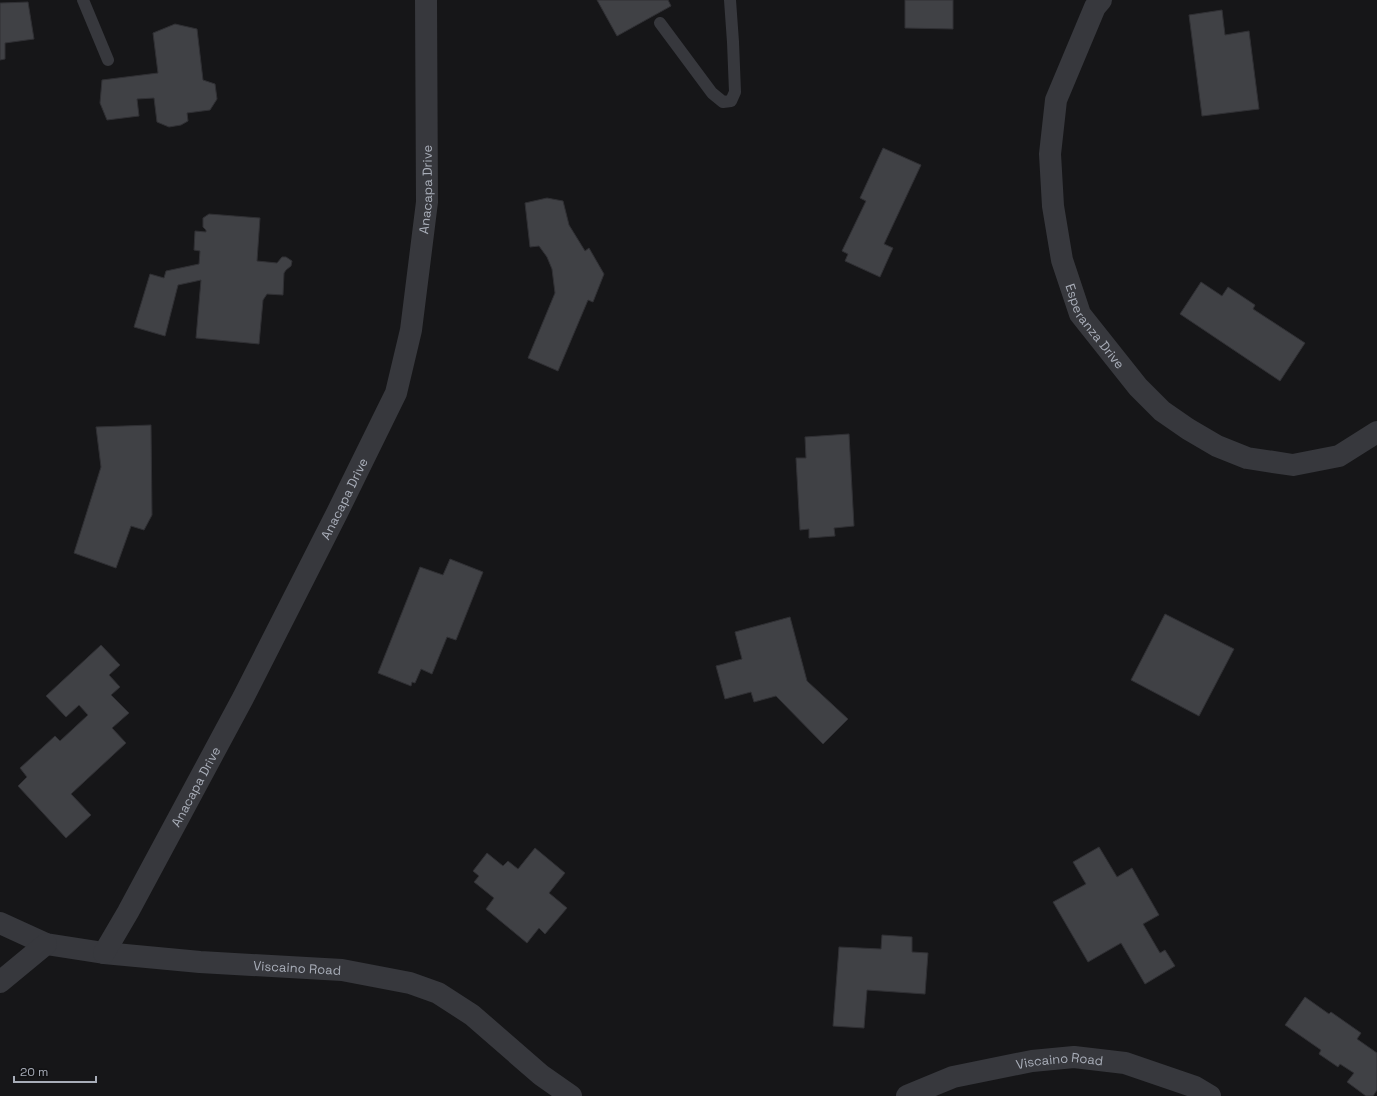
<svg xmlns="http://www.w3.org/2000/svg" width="1377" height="1096" viewBox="0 0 1377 1096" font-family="'Space Grotesk',sans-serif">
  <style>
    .building { fill: #404145; stroke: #303034 }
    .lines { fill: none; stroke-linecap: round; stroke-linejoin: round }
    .service { stroke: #37383d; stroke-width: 12 }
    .minor { stroke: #37383d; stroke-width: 22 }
    .labels { text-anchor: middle; stroke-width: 4; stroke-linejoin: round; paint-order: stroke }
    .street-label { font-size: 13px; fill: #a8adb8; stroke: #111113 }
  </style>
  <rect width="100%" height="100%" fill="#161618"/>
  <path class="building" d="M597 0H668L671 6 617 36Z
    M905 0H953V29L905 28Z
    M28 2 34 39 5 43V59L0 60V3Z
    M1222 10 1225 35 1249 31 1259 109 1202 116 1189 15Z
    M175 24 197 29 203 80 215 84 217 99 210 110 187 113 188 121 181 125 169 127 157 122 154 98 137 99 139 116 107 120 100 103 102 80 158 73 153 33Z
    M883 148 921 165 884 244 893 248 880 277 845 261 848 254 842 251 866 201 860 198Z
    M547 198 563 201 569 225 585 251 589 248 604 274 593 302 588 300 558 371 528 358 555 293 552 269 547 257 539 246 530 247 525 203Z
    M209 214 260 218 257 261 277 263 282 257H286L292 261 291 266 286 270 284 273 283 295 267 294 263 300 259 344 196 338 201 280 178 285 165 336 134 327 150 274 164 278 166 271 199 264 200 251 194 250 195 231 206 232V230L203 227V218Z
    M1201 282 1222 296 1228 287 1255 305 1253 309 1305 343 1280 381 1180 314Z
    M151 425 152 515 144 530 131 526 116 568 74 553 101 467 96 427Z
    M849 434 854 526 834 528 835 536 809 538V529L800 530 796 458H806L805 437Z
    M450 559 483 572 456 640 447 637 432 674 421 669 415 683 412 682 411 686 378 673 420 567 443 575Z
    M1165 614 1234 649 1199 716 1131 680Z
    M790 617 807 681 848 719 823 744 776 696 754 702 751 692 725 699 716 666 742 659 735 632Z
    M101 645 120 665 109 675 120 687 111 695 129 713 112 728 126 743 71 794 91 815 66 838 18 786 27 777 20 768 55 736 60 741 88 715 79 705 66 717 46 696Z
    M1099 847 1117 877 1132 868 1159 915 1143 924 1160 953 1165 950 1175 966 1145 984 1121 943 1088 962 1053 902 1086 884 1073 862Z
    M535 848 565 873 549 893 567 908 545 934 539 928 527 943 486 909 494 898 474 882 479 876 473 871 487 853 503 866 508 861 518 869Z
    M882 935 912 937V952L928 953 925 994 867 990 864 1028 833 1026 839 947 881 949Z
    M1305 997 1329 1014 1331 1012 1361 1033 1357 1039 1377 1053V1090L1373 1096H1366L1347 1082 1354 1073 1340 1064 1338 1067 1319 1054 1321 1050 1285 1025Z"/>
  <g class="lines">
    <path class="service" d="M83 0 108 60
      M660 23 712 93 723 102 731 101 735 92 733 42 730 0"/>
    <g class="minor">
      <path id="s1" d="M1101 0 1095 7 1056 100 1050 154 1053 206 1062 260 1080 314 1138 387 1162 411 1188 429 1217 446 1247 458 1293 465 1339 456 1377 432"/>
      <path id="s2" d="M0 923 46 944 104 953 200 962 342 970 410 983 438 993 472 1015 541 1075 571 1096"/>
      <path id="s3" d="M104 953 128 912 243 698 337 513 396 393 411 330 427 202 426 0"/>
      <path d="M0 982 46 944"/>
      <path id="s4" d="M907 1096 953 1077 1032 1061 1074 1057 1125 1063 1195 1087 1210 1096"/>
    </g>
  </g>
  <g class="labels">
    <g class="street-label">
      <text dy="5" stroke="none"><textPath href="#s3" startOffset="838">Anacapa Drive</textPath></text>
      <text dy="5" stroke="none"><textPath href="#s1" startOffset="346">Esperanza Drive</textPath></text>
      <text dy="5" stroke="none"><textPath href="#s3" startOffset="514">Anacapa Drive</textPath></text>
      <text dy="5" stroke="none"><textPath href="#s3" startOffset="190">Anacapa Drive</textPath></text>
      <text dy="5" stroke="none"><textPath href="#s2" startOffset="303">Viscaino Road</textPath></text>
      <text dy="5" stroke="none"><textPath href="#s4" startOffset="158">Viscaino Road</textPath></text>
    </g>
  </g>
  <path d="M14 1076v6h82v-6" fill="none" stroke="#a8adb8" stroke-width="2"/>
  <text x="20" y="1076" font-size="12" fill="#a8adb8" stroke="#111113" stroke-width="3" paint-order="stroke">20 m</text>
</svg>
